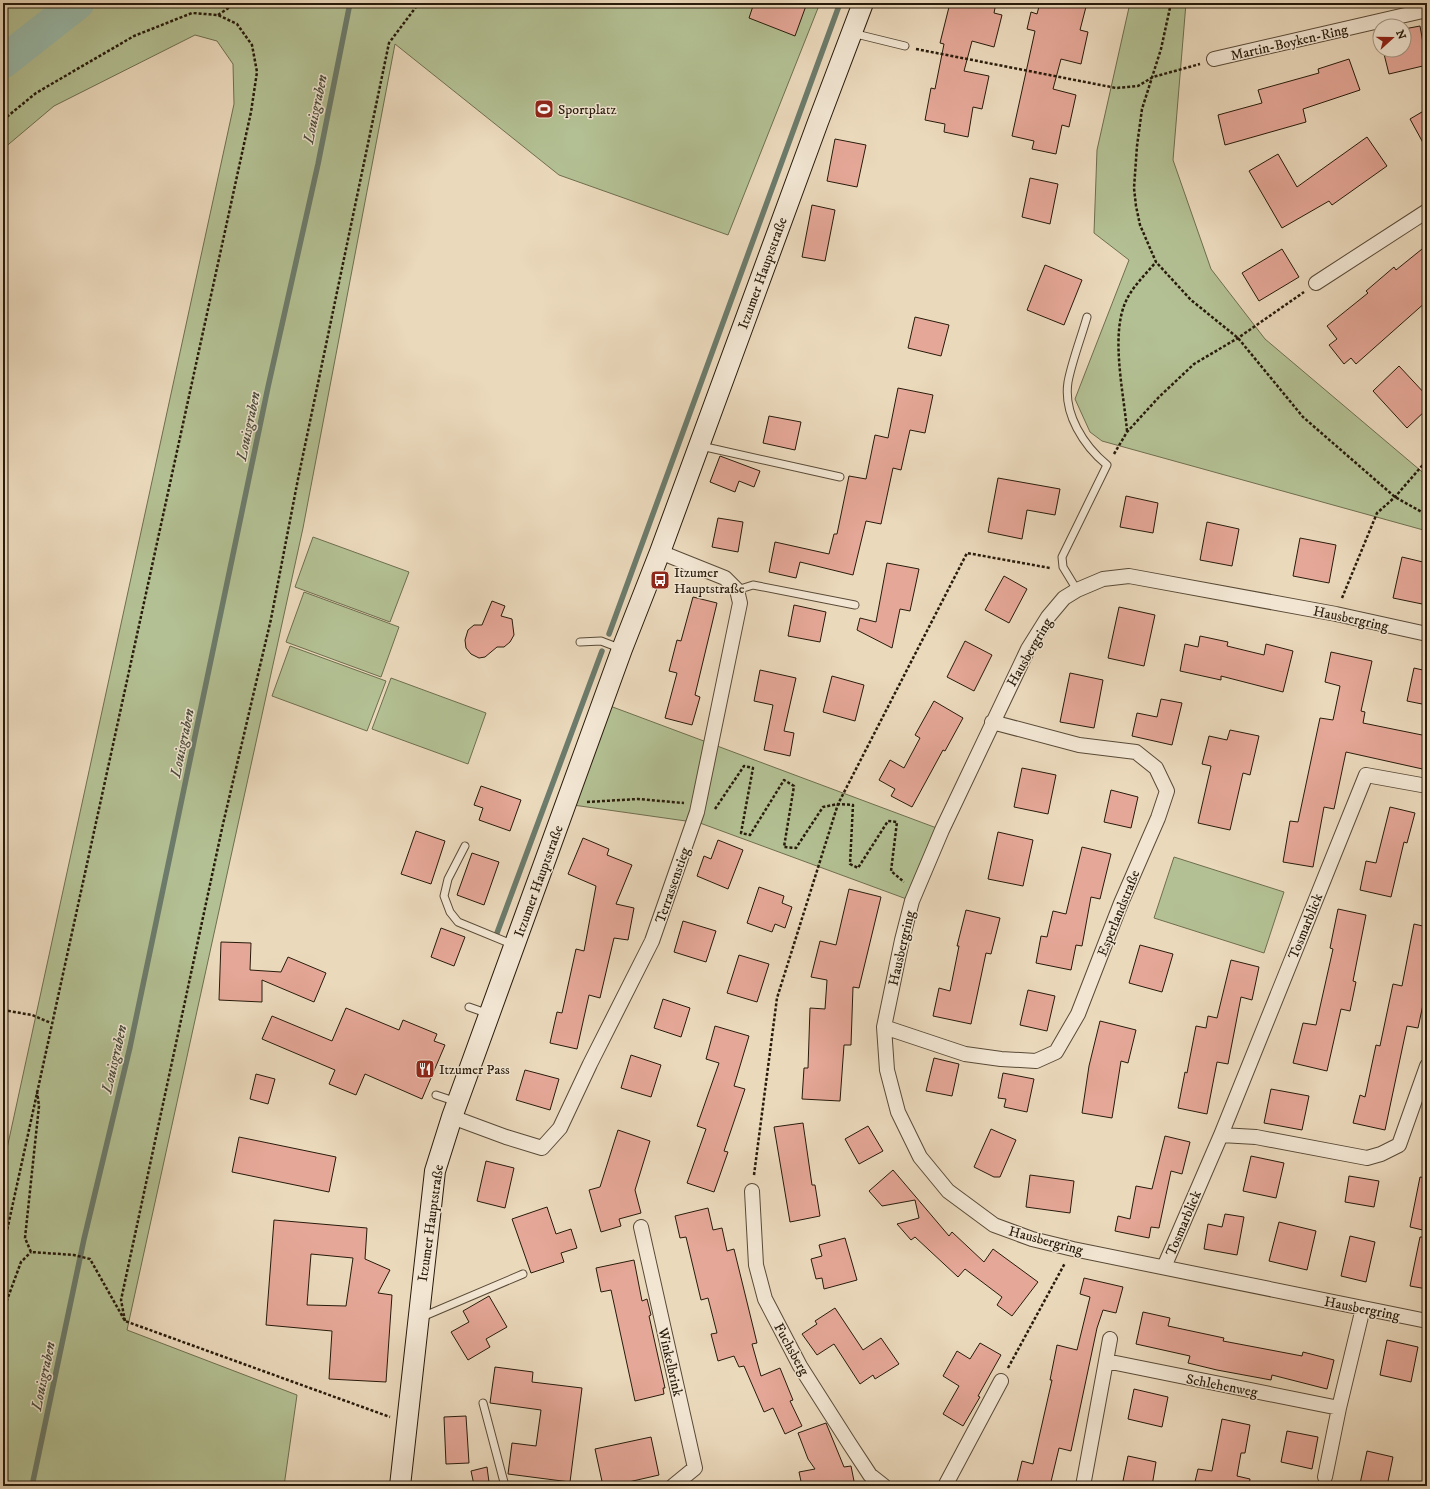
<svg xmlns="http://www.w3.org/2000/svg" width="1430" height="1489" viewBox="0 0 1430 1489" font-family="'IM FELL DW Pica',serif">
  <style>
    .green { fill: #b3c093; stroke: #6e6e4f }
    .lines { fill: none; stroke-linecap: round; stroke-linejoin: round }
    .stream { stroke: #6c7b6b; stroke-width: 5.5 }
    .river { stroke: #99bbab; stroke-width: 33 }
    .building { fill: #e5a797; stroke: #281b0b; fill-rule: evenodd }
    .lane-casing { stroke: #594a37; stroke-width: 9 }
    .street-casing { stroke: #594a37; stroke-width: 16 }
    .secondary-casing { stroke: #281b0b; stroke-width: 22 }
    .path { stroke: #281b0b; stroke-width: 2.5; stroke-dasharray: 3 2; stroke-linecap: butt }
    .lane { stroke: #f2e6d3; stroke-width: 7 }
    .street { stroke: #f2e6d3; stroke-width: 14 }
    .secondary { stroke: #f2e6d3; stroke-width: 20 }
    .labels { text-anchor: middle; stroke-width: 3; stroke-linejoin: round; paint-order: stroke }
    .street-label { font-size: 14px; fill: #281b0b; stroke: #f2e6d3 }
    .poi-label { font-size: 14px; fill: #281b0b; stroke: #f2e6d3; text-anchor: start }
    .water-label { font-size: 15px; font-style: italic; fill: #4a4b3b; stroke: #f2e6d3 }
  </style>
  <rect width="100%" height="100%" fill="#ebd9bc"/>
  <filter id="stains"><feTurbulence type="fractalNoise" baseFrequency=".005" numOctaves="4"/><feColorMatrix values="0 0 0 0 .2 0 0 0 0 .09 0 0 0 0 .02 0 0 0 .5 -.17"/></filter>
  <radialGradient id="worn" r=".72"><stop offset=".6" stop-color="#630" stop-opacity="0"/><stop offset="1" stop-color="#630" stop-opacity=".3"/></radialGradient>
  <path class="green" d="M3 3H820L728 235 559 175 395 44 303 528 127 1330 297 1395 284 1486H3V1167L234 104 233 64 217 41 195 35 54 106 3 149Z
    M1130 3H1186L1173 160 1211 269 1265 339 1427 476V531L1102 441 1090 432 1075 399 1129 260 1094 233 1097 150Z
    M313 537 409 572 390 622 295 587Z
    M304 592 399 627 381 677 286 642Z
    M290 646 386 681 367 731 272 696Z
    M391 678 486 713 468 764 372 729Z
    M602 703 942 830 912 901 700 823 566 804Z
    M1174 857 1284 892 1264 953 1154 918Z"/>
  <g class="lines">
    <path class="stream" d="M609 634 840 3
      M497 933 602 651
      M32 1486 84 1239 130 1047 268 387 318 164 350 3"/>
    <path class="river" d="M3 62 78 3"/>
  </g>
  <path class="building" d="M754 3H807L795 36 749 18Z
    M950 3H996L994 13 1002 15 994 47 972 41 964 71 989 76 982 109 973 107 968 137 944 132 945 124 925 120 931 88 935 89 944 44 940 43Z
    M1040 3H1087L1080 30 1088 32 1081 64 1061 59 1053 89 1076 95 1069 127 1062 125 1056 154 1032 149 1034 141 1012 136 1035 31 1027 29 1031 12 1037 14Z
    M1420 26 1427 65 1389 74 1383 50H1404V29Z
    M1349 59 1360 90 1303 109 1306 122 1225 145 1218 115 1262 103 1258 90 1319 73 1318 69Z
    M1427 109V150L1410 119Z
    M1367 137 1387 166 1332 205 1329 201 1282 228 1249 171 1278 154 1297 187Z
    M835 139 866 145 857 187 827 181Z
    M1030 178 1058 184 1050 224 1022 217Z
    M812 205 835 210 825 261 802 257Z
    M1427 245V301L1356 364 1351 358 1344 364 1329 345 1337 339 1327 326 1368 293 1366 291 1394 267 1396 270Z
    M1282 249 1299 277 1259 301 1242 273Z
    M1045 265 1082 280 1064 325 1027 310Z
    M915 317 949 325 941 356 908 348Z
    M1399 366 1427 396V409L1407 428 1373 391Z
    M898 388 933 395 925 433 910 430 901 470 893 468 881 524 866 521 853 575 800 562 796 578 769 572 775 542 829 554 834 534H837L849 476 866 479 875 435 888 438Z
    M769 416 801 422 795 450 763 443Z
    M720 456 760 471 754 487 739 481 735 492 710 482Z
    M998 478 1060 489 1055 515 1027 510 1022 539 988 532Z
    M1126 496 1158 503 1153 533 1120 527Z
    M718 518 743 522 738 552 712 547Z
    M1207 522 1239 529 1232 566 1200 560Z
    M1300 538 1336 545 1329 583 1293 576Z
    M1402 557 1427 563V605L1393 598Z
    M887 563 919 569 910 611 900 609 892 648 857 630 860 618 876 622Z
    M1004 576 1027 589 1009 623 985 610Z
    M693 597 717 603 695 695 700 697 692 725 665 718 677 673 669 671 677 640 681 641Z
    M492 601 505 606 501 616 512 619 514 635 510 642 504 647H497L485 657 479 658 471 654 466 648 465 640 468 630 474 625H482Z
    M794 605 826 612 820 642 788 636Z
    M1119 607 1155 615 1144 666 1108 658Z
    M1200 636 1228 642 1227 646 1264 655 1266 644 1293 651 1283 692 1221 676V680L1180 671 1185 644 1198 647Z
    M965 641 992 655 974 691 947 677Z
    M1331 652 1372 661 1361 711 1365 712 1363 723 1427 736V770L1346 752 1334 809 1324 807 1313 867 1283 862 1290 821 1298 822 1320 718 1333 720 1340 686 1325 682Z
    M1414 668 1427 671V705L1407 701Z
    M760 670 796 678 784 731 794 733 790 756 764 750 773 705 754 701Z
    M1070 673 1103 680 1094 728 1060 722Z
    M832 676 864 685 855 721 823 712Z
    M1161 699 1182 703 1172 745 1132 736 1137 713 1157 717Z
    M934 701 963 718 945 751 943 750 912 807 891 796 895 789 879 780 890 760 904 768 920 738 915 735Z
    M1230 730 1259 736 1250 775 1243 773 1230 830 1198 823 1211 766 1202 764 1209 736 1227 740Z
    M1022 768 1056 775 1048 814 1014 807Z
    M481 786 521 800 510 831 479 820 483 808 474 805Z
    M1111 790 1138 797 1131 828 1104 822Z
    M1390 807 1415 813 1407 843 1404 842 1391 897 1360 890 1366 861 1376 863Z
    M416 831 445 841 431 884 401 874Z
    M998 832 1033 840 1023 886 988 879Z
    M583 838 609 849 607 855 632 865 616 904 634 908 628 940 614 938 600 998 589 995 577 1049 550 1043 557 1012 562 1013 576 949 584 951 596 886 568 874Z
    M718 840 743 850 728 889 697 876 704 856 711 859Z
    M1082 847 1111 854 1100 899 1091 897 1082 946 1076 945 1071 970 1036 963 1041 936 1047 937 1053 911 1066 914Z
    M472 853 499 862 484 905 457 895Z
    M759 887 784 896 782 903 792 907 785 928 775 924 772 932 747 923Z
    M849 889 881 897 859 988 853 987 851 1045H844L840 1101 802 1099 804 1068H808L810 1008 825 1009 827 980 811 977 820 941 836 945Z
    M1338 909 1366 915 1353 981 1356 982 1350 1011 1341 1009 1327 1071 1293 1063 1303 1023 1316 1025 1333 949 1330 948Z
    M966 910 1000 918 991 954 986 953 971 1024 933 1016 939 988 950 991 959 946H957Z
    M683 921 716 931 706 962 674 952Z
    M1414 924 1427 927V986L1418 1028 1407 1026 1385 1130 1353 1123 1360 1095 1365 1097 1376 1045 1380 1046 1393 984 1402 986Z
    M441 928 465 937 454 966 431 957Z
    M221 942 251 943 250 970 281 972 288 957 326 973 314 1002 262 980V1002L219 1000Z
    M1140 945 1173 954 1162 992 1129 983Z
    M739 955 769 964 757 1002 727 993Z
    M1231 960 1259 967 1252 1000 1241 997 1228 1064 1217 1062 1207 1114 1178 1108 1185 1072 1187 1073 1196 1026 1206 1028 1208 1016 1217 1018Z
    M1028 990 1055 996 1047 1031 1020 1025Z
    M663 999 690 1008 681 1037 654 1028Z
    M346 1008 399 1030 403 1020 437 1034 434 1041 445 1045 422 1099 365 1074 356 1095 329 1084 335 1070 262 1039 272 1016 332 1041Z
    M1100 1021 1136 1030 1128 1063 1121 1061 1112 1118 1082 1113 1089 1066Z
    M715 1026 749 1036 734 1086 745 1089 724 1151 728 1152 714 1192 687 1183 706 1129 697 1126 719 1063 706 1059Z
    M631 1055 661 1065 651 1097 621 1088Z
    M934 1058 959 1064 952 1096 926 1091Z
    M525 1070 559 1079 550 1110 516 1100Z
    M1003 1073 1034 1079 1027 1112 1004 1107 1006 1099 998 1098Z
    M256 1074 275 1079 268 1104 250 1099Z
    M1271 1089 1309 1096 1302 1130 1264 1123Z
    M803 1123 812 1185H815L820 1216 790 1222 774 1127Z
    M868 1126 883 1151 859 1164 845 1139Z
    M991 1129 1016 1140 1000 1177H994L974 1167Z
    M618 1130 650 1141 635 1190 641 1213 619 1219 621 1226 601 1232 589 1190 600 1187Z
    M1165 1136 1190 1142 1182 1174 1171 1171 1159 1228 1151 1227 1149 1238 1115 1231 1118 1216 1130 1219 1136 1186 1152 1189Z
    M239 1137 336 1157 329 1192 232 1172Z
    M1251 1156 1284 1163 1276 1198 1243 1191Z
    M486 1161 514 1168 505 1208 477 1201Z
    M893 1170 949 1236 952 1232 984 1262 993 1249 1038 1282 1012 1316 997 1305 1002 1297 965 1269 958 1277 915 1237 911 1240 897 1224 919 1218 915 1200 882 1206 869 1191Z
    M1030 1175 1074 1181 1070 1213 1026 1207Z
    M1349 1176 1379 1181 1374 1207 1345 1202Z
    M1420 1177 1427 1178V1231L1410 1227Z
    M547 1207 556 1234 571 1229 577 1248 561 1253 564 1262 531 1273 512 1219Z
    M708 1208 713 1230 722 1228 727 1251 734 1249 757 1343 752 1344 761 1376 780 1368 793 1400 790 1401 802 1426 785 1434 773 1408 764 1412 744 1366 739 1367 734 1356 718 1361 711 1334 717 1333 708 1298 701 1300 686 1237 680 1238 675 1216Z
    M1225 1214 1244 1217 1237 1255 1204 1249 1208 1224 1222 1227Z
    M274 1220 367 1228 365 1259 390 1270 378 1293 392 1295 386 1382 329 1379 332 1331 266 1325ZM311 1254 353 1258 346 1306 307 1305Z
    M1279 1222 1316 1231 1307 1270 1269 1261Z
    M1350 1236 1375 1242 1366 1282 1341 1276Z
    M1420 1237H1427V1289L1410 1286Z
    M845 1238 857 1280 824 1289 822 1278 816 1279 811 1259 822 1256 819 1245Z
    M634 1260 642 1301 647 1299 651 1315 649 1316 665 1388H663L664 1394 635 1401 611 1290 601 1292 596 1268Z
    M1084 1278 1123 1287 1116 1313 1103 1310 1097 1328 1071 1451 1059 1448 1050 1486H1016L1022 1461 1033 1464 1052 1380H1050L1057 1345 1077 1350 1090 1297 1080 1294Z
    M489 1296 507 1327 486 1339 490 1347 468 1360 451 1332 469 1322 463 1311Z
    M835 1308 863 1350 881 1338 899 1364 875 1379 873 1375 860 1384 834 1344 817 1355 802 1334 817 1324 815 1321Z
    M1143 1312 1170 1318 1168 1326 1224 1338 1223 1341 1302 1356 1303 1352 1334 1360 1327 1389 1272 1375 1271 1380 1217 1370 1188 1363 1190 1356 1136 1344Z
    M1387 1340 1418 1347 1411 1382 1380 1375Z
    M980 1343 1001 1355 978 1396 980 1397 963 1426 943 1414 959 1386 943 1376 957 1351 970 1359Z
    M495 1367 533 1372 532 1382 582 1388 570 1482 508 1474 512 1443 536 1446 541 1410 490 1403Z
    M1134 1389 1168 1397 1162 1427 1128 1419Z
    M466 1416 469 1463 446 1464 444 1417Z
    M1222 1419 1250 1425 1245 1453H1241L1237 1476 1250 1479 1249 1486H1194L1198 1469 1212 1471Z
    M826 1423 844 1467 851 1466 855 1486H802L799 1472 815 1469 808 1459 798 1433Z
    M1287 1431 1318 1437 1312 1469 1281 1462Z
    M651 1437 659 1475 611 1486H603L595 1449Z
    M1367 1451 1393 1457 1387 1486 1360 1484Z
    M1128 1456 1156 1462 1152 1486H1122Z
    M487 1467 489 1482 474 1485 471 1471Z"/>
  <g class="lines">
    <g class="lane-casing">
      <path id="lane" d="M852 33 905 46
        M701 446 840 477
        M737 590 753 585 855 605
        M1077 590 1063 567 1062 557 1107 465C1084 446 1063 414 1068 382 1072 361 1081 338 1087 317
        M580 642 601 641 622 649
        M465 846 448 879 444 896 450 912 458 922 514 945
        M469 1007 489 1014
        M436 1095 457 1102
        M422 1317 523 1274
        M483 1403 505 1486"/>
    </g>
    <g class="street-casing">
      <path id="street" d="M1214 59 1427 10
        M1316 283 1427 211
        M1427 634 1336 614 1129 576 1103 579 1077 590 1064 598 1048 617 1028 649 942 830 912 901 902 940 884 1027 887 1070 898 1112 920 1157 948 1191 994 1225 1032 1239 1073 1249 1427 1321
        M884 1027 965 1054 1001 1059 1036 1061 1056 1052 1078 1014 1121 903 1158 818 1167 791 1156 768 1136 752 1079 745 992 722
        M452 1117 506 1137 542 1148 560 1128 590 1064 652 941 697 812 740 603 737 590 725 578 660 552
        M1221 1135 1366 775 1427 786
        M752 1191 756 1265 765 1299 800 1366 849 1443 870 1475 884 1486
        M641 1227 695 1468 673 1486
        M1164 1267 1221 1135 1256 1137 1367 1158 1381 1154 1399 1145 1427 1066
        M1106 1361 1110 1339
        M1325 1477 1339 1408
        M945 1486 1001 1381
        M1083 1486 1106 1361 1339 1408 1363 1308"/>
    </g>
    <g class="secondary-casing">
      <path id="secondary" d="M400 1486 435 1171 452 1117 622 649 660 552 818 122 863 3"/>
    </g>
    <path class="path" d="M1171 3 1161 49 1142 109 1137 146 1134 188 1136 206 1140 225 1156 262 1191 300 1238 338 1303 417 1395 497 1427 515
      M218 15 236 3
      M916 49 1116 88 1138 86 1153 77 1200 64
      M3 120 36 93 134 36 192 13 218 15 237 24 252 45 257 72 251 112 3 1249
      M1127 431C1124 394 1110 335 1126 301 1133 286 1145 275 1156 262
      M1114 454 1127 432 1159 397 1194 364 1238 338 1304 292
      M1342 598 1377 513 1395 497 1427 460
      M587 802 638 799 684 803
      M715 809 744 766 753 768 741 833 750 835 784 780 794 786 784 847 796 848 823 807 838 804 853 805 850 864 858 868 888 821 897 822 891 871 904 882
      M3 1010 32 1015 51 1023
      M37 1091 39 1106 25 1238 31 1252 74 1255 90 1259 125 1321 390 1417
      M754 1175 777 998 838 804 967 553 1050 568
      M3 1311 21 1262 31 1252
      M125 1321 121 1300 223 824 271 619 298 479 389 43 419 3
      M1008 1368 1065 1263"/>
    <use href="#lane" class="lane"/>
    <use href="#street" class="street"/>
    <use href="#secondary" class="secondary"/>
  </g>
  <defs>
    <g id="stadium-square" transform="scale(1)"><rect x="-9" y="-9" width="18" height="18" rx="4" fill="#8f2418" stroke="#f2e6d3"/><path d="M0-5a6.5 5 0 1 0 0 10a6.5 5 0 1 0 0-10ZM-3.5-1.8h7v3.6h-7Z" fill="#fff"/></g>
    <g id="bus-square" transform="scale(1)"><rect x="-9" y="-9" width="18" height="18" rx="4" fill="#8f2418" stroke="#f2e6d3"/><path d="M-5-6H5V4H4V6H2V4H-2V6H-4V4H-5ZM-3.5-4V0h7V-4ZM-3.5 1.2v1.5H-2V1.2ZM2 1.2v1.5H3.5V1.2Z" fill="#fff"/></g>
    <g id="restaurant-square" transform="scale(1)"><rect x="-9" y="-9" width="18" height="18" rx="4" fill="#8f2418" stroke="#f2e6d3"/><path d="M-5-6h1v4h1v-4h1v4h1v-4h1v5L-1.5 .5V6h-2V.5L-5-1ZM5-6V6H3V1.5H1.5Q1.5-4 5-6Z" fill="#fff"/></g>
  </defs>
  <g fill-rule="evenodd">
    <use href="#stadium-square" x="544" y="109"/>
    <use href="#bus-square" x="660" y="580"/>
    <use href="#restaurant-square" x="425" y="1069"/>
  </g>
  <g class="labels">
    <g class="street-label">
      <text transform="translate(1289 42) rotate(-13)" y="5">Martin-Boyken-Ring</text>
      <text transform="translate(762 273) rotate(-70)" y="5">Itzumer Hauptstraße</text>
      <text transform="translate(1351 618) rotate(12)" y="5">Hausbergring</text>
      <text transform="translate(1029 652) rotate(-60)" y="5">Hausbergring</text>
      <text transform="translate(538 881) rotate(-70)" y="5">Itzumer Hauptstraße</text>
      <text transform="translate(672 885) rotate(-71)" y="5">Terrassenstieg</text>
      <text transform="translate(1118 913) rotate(-68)" y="5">Esperlandstraße</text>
      <text transform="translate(1305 926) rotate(-68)" y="5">Tosmarblick</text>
      <text transform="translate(901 948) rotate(-77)" y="5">Hausbergring</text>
      <text transform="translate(430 1223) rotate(-82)" y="5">Itzumer Hauptstraße</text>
      <text transform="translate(1183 1223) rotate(-67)" y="5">Tosmarblick</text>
      <text transform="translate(1046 1240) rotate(15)" y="5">Hausbergring</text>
      <text transform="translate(1362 1308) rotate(11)" y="5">Hausbergring</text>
      <text transform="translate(792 1349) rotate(61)" y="5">Fuchsberg</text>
      <text transform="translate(671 1362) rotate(77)" y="5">Winkelbrink</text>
      <text transform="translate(1222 1385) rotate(11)" y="5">Schlehenweg</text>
    </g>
    <g class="poi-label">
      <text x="558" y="114">Sportplatz</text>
      <text x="674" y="577">Itzumer<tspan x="674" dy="16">Hauptstraße</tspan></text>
      <text x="439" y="1074">Itzumer Pass</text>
    </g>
    <g class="water-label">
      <text transform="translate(315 109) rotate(-78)" y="5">Louisgraben</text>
      <text transform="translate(248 426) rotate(-78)" y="5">Louisgraben</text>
      <text transform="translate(182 743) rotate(-78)" y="5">Louisgraben</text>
      <text transform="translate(114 1059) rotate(-77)" y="5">Louisgraben</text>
      <text transform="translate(43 1376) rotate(-78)" y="5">Louisgraben</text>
    </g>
  </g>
  <rect width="1430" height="1489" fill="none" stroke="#ebd9bc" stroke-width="16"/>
  <rect x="4" y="4" width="1422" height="1481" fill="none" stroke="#281b0b" stroke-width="2"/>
  <rect x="8" y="8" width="1414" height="1473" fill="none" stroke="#281b0b"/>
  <g transform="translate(1392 38) rotate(69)"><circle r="19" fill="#f2e6d3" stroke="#a19583"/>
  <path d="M0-3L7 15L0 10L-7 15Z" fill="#8f2418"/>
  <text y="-6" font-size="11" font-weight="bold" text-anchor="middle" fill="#281b0b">N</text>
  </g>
  <rect width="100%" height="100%" filter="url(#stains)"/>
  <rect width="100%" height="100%" fill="url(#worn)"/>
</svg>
